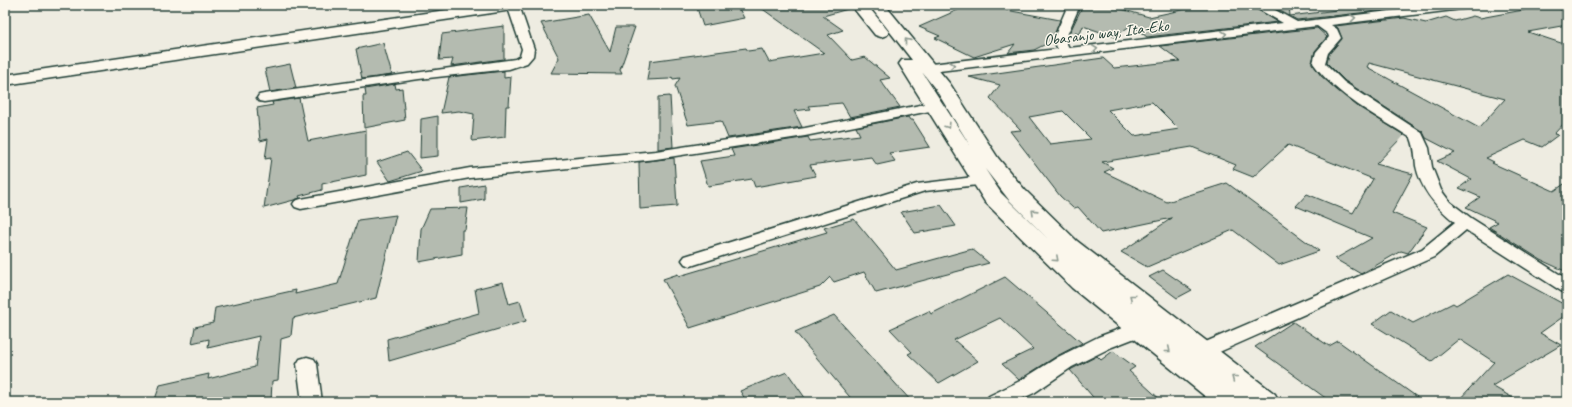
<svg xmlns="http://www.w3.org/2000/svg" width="1572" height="407" viewBox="0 0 1572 407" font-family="Caveat,sans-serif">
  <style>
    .building { fill: #b4bbb0; stroke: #1f3d34; fill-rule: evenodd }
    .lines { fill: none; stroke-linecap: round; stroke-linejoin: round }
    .minor-casing { stroke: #1f3d34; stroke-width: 3 }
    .secondary-casing { stroke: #1f3d34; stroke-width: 3 }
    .minor { fill: #fbf7ec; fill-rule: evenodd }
    .secondary { fill: #fbf7ec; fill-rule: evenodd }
    .oneway { stroke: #8d9a90 }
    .labels { text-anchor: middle; stroke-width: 3; stroke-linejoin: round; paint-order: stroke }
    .far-street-label { font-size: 16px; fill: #1f3d34; stroke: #fbf7ec }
  </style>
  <rect width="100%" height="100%" fill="#eeece1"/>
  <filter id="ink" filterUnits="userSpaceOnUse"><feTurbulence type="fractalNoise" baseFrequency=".025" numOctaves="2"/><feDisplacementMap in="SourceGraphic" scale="8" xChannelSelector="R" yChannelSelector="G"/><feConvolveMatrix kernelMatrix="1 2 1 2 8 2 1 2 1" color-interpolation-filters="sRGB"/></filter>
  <g filter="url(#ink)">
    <path class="building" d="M696 5H737L744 18 703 26Z
      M757 5H847L848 9 823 16 843 30 828 35 852 60 865 57 890 78 880 80 900 107 850 117 842 103 808 106 810 109 794 111 802 127 728 138 721 121 688 125 675 86 680 78 673 79 672 77 669 79 647 80 650 61 746 48 748 51 762 49 769 62 824 53Z
      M969 5H1013L1006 10 1060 20 1052 41 1034 50 1008 53 1015 44 974 57 935 38 940 36 919 27Z
      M1083 5H1107L1149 17 1205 5H1250L1278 22 1147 37 1131 25 1115 37 1083 26 1080 34 1070 32Z
      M1269 5H1289L1290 16 1337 10V5H1399L1395 9 1297 20Z
      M1550 5 1567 12V25L1528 32 1567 45V120L1554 134 1558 135 1542 147 1525 140 1486 158 1494 162 1492 163 1554 191 1567 182V272L1541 260 1489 227 1498 222 1466 207 1480 197 1459 188 1471 179 1437 161 1455 153 1426 138 1423 132 1345 81 1327 63 1329 54 1342 39 1338 28 1335 26 1404 18 1426 23 1446 17 1455 21 1473 16 1480 18ZM1369 63 1505 99 1479 128 1367 67Z
      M589 15 610 52 616 27H635L620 70 622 74 551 73 559 58 541 23Z
      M504 26V59L451 66 453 59 439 60 442 34Z
      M1317 28 1327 37 1315 51 1312 63 1321 76 1357 106 1404 135 1376 164 1413 174 1392 213 1427 227 1408 253 1401 251 1361 274 1335 259 1372 238 1296 206 1307 194 1353 213 1373 179 1288 145 1253 177 1233 169 1236 165 1192 147 1102 162 1113 168 1104 172 1167 202 1227 183 1319 251 1279 265 1233 230 1147 267 1121 252 1172 218 1101 233 1078 207 1073 208 1060 196 1010 131 1021 130 990 98 1000 85 969 77 1103 58 1114 68 1180 61 1160 46ZM1152 102 1179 129 1134 136 1108 110ZM1063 111 1091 139 1050 144 1029 117Z
      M383 43 392 75 362 79 356 49Z
      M290 64 296 88 270 92 265 69Z
      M504 71V78L511 77 509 106H506L505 137 472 141 474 114 459 111 441 113 449 77Z
      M395 84 396 89 402 88 405 120 364 128 363 96H366L365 89Z
      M670 96 673 147 658 149V97Z
      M299 98 308 141 366 130V175L322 184V190L299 196 300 198 294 200 264 208 271 158 265 159 268 139 260 141 257 108 273 105 272 102Z
      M438 116V156L420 158 421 119Z
      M908 117 910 120H913L930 147 889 153 895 161 877 165 871 157 810 165 816 176 755 187 752 179 708 186 700 161 734 156 731 149 808 137 810 141 860 135 856 127Z
      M407 152 422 171 390 181 377 162Z
      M674 158 677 206 640 209 639 162Z
      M484 184V199L461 203V188Z
      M941 205 956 226 915 233 901 212Z
      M468 208 465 230H462V254L419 262 421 229 430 209Z
      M396 215 376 298 293 318 291 336 281 339 278 380 272 381 271 402H154L160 385 209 374 208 379 255 367 259 336 208 348 209 339 192 343 195 327 213 323 215 308 296 290 295 294 338 284 358 220Z
      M854 219 896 270 972 249 989 263 876 293 864 272 834 282 830 277 820 287 690 328 663 279 678 274 679 276 827 232 824 228Z
      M1163 270 1192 290 1177 298 1149 277Z
      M1508 274 1567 306V314L1540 333 1561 345 1492 386 1520 402H1457L1494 362 1459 339 1432 361 1372 324 1391 310 1413 323 1453 303 1456 305Z
      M1005 277 1082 343 1057 356 1019 380 1002 364 1033 349 1000 318 954 340 978 361 939 383 908 354 912 352 890 329 929 311 931 314Z
      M503 282 509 304 520 301 526 321 389 361 387 339 479 313 475 289Z
      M834 315 885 372 912 402H854L795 332Z
      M1293 322 1329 346 1338 341 1424 402H1331L1255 347Z
      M1113 351 1135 367 1129 371 1163 402H1097L1070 370 1097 356 1101 360Z
      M787 372 808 402H747L740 391Z"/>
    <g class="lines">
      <g class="minor-casing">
        <path id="minor" d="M507 5H519L534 49 533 56 527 63 509 69 419 79 264 102 259 101 257 98 259 95 264 94 515 59 520 56 522 49Z
          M1068 5H1080L1065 40 1069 48 1283 23 1251 5H1266L1297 22 1441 5H1476L1470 8 1331 25 1337 29 1341 38 1328 53 1325 63 1344 82 1422 133 1429 148 1432 167 1441 190 1450 202 1471 218 1567 279V293L1561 291 1466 230 1434 257 1208 357 1201 359 1194 357 1191 352 1194 347 1422 249 1455 222C1436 207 1421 190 1416 166 1415 156 1415 148 1411 138 1377 116 1336 96 1313 63L1316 52 1329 37 1328 34 1317 26 914 74 908 70 914 66 1058 49 1053 40Z
          M935 102 940 103 942 106 940 109 805 136 656 159 470 178 301 209 295 207 293 204 295 201 301 199 470 168 656 151 805 128Z
          M982 176 987 178 990 181 987 184 925 191 697 264 691 266 685 264 682 260 685 256 917 184Z
          M1141 321 1148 323 1151 328 1148 333 1112 347 1072 367 1034 393 1015 402H986L989 396 1020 381 1058 357 1098 337Z
          M307 357 314 359 317 364 322 402H302L297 364 300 359Z"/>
      </g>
      <g class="secondary-casing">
        <path id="secondary" d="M480 5H520L517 8 512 10 5 85V75Z
          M851 5H867L889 32 887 35 881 37 875 35Z
          M869 5H885L950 84 998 158 1025 190 1077 241 1275 394 1279 402H1212L1072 288 985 202 899 64 902 60H912ZM922 72 936 90 971 147ZM985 169 1009 200 1047 238 1001 193Z"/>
      </g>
      <use href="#minor" class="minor"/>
      <use href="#secondary" class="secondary"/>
    </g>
    <defs><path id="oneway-chevron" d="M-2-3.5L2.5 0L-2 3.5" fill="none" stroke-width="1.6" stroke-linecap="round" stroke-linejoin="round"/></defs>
    <g class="oneway">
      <use href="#oneway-chevron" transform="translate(1353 18) rotate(-6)"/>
      <use href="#oneway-chevron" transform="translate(1224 34) rotate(-7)"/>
      <use href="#oneway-chevron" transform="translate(907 41) rotate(-129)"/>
      <use href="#oneway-chevron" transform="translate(1095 49) rotate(-7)"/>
      <use href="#oneway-chevron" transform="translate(952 65) rotate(-6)"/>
      <use href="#oneway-chevron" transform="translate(948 126) rotate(57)"/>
      <use href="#oneway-chevron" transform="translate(1034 212) rotate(-136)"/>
      <use href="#oneway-chevron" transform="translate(1056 259) rotate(42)"/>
      <use href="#oneway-chevron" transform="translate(1132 297) rotate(-141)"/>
      <use href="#oneway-chevron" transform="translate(1168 350) rotate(39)"/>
      <use href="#oneway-chevron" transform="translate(1234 378) rotate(-142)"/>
    </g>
  </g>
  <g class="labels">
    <g class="far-street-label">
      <text transform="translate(1106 32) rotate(-7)" y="6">Obasanjo way, Ita-Eko</text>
    </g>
  </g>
  <rect width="1572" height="407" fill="none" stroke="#fbf7ec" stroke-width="20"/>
  <rect x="10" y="10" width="1552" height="387" fill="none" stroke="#1f3d34" stroke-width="1.5" filter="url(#ink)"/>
</svg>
